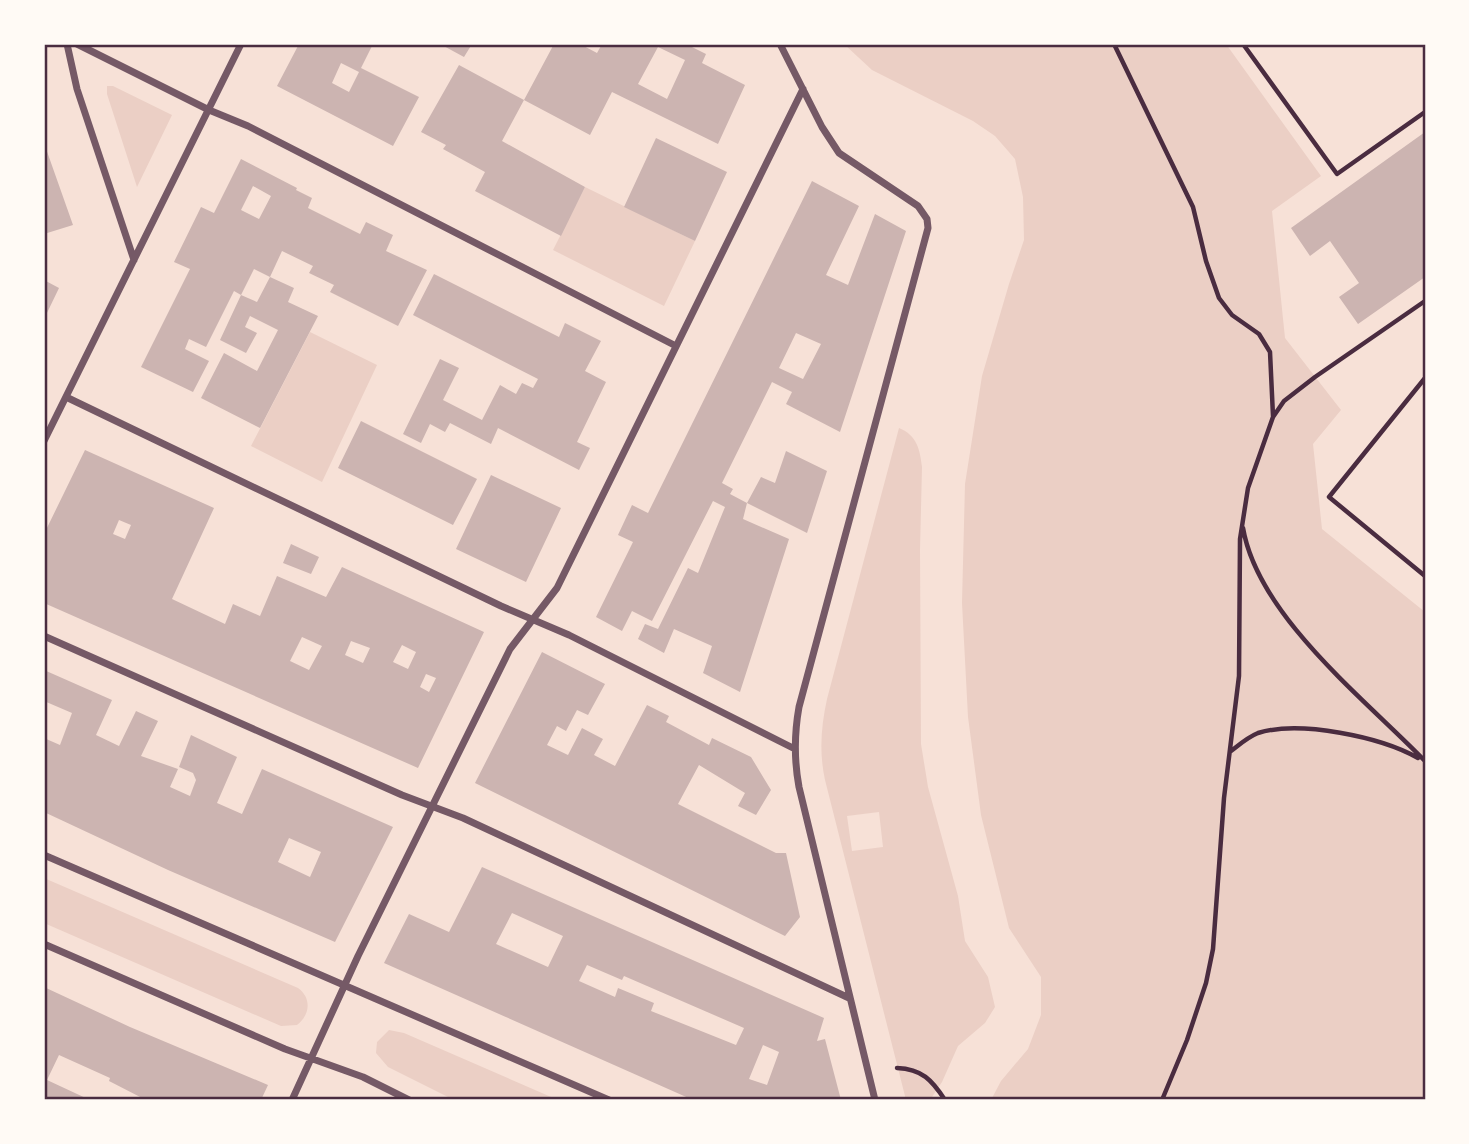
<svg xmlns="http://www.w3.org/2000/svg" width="1469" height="1144" viewBox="0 0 1469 1144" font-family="Rubik,sans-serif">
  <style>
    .green { fill: #ebcfc5; fill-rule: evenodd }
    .building { fill: #ccb4b1; fill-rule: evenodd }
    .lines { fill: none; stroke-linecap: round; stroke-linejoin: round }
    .path { stroke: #4a2c40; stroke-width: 4.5 }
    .minor { stroke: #755966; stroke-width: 7 }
    .neatline { fill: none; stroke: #4a2c40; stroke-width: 2.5 }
  </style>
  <rect width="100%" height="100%" fill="#f7e1d7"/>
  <path class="green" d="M844 44H1226L1321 176 1272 211 1285 338 1341 410 1313 444 1322 529 1425 612V1100H991L1001 1081 1028 1049 1041 1015V977L1009 928 981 815 968 717 962 603 965 484 982 376 1009 284 1024 240 1023 197 1015 159 995 136 973 121 872 70Z
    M107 86H113L172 115 137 187 107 94Z
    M585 187 695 241 664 306 553 250Z
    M310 332 377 365 322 482 251 446Z
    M899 428C917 435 920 450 922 467L920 550 921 744 928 787 958 896 965 941 988 977 995 1007 985 1023 958 1046 942 1082 930 1100H906L825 780C819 752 821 727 827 699ZM879 812 883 847 852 851 847 816Z
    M44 878 298 988C312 998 310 1015 297 1025L281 1026 44 923Z
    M389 1030 404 1033 558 1100H454L388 1067 376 1053 377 1042Z"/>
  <path class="building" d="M299 44H373L361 68 419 97 393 146 277 86ZM341 63 359 72 349 92 332 83Z
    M440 44H472L464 57Z
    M554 44H580L597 53 602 44H686L706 54 702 63 745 85 718 144 612 92 590 135 524 100ZM658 47 685 60 667 99 638 84Z
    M459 65 524 100 502 141 585 187 561 236 475 191 485 172 443 149 446 145 421 132Z
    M1425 132V277L1358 324 1339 297 1359 283 1330 241 1310 256 1291 228Z
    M656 138 727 172 695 241 624 207Z
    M44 143 73 225 44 234Z
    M241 159 297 188 296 190 312 198 308 208 360 234 366 222 393 235 386 251 427 270 398 326 330 292 334 285 309 273 313 266 282 251 270 277 254 269 241 295 234 291 206 347 189 339 185 349 209 361 193 392 141 367 190 269 174 262 201 207 214 213ZM253 186 271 196 259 219 241 210Z
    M812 181 859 206 826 275 848 285 875 214 906 231 840 432 786 404 792 392 772 382 722 483 733 489 730 494 747 503 743 519 789 539 740 692 703 673 712 646 674 629 664 653 638 639 645 624 658 629 688 568 698 573 725 507 713 501 652 621 632 611 622 631 596 617 633 542 618 535 632 505 648 513ZM796 333 821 344 803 379 779 368Z
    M434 274 559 337 565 323 601 341 585 371 606 382 577 442 590 448 579 470 498 428 491 444 450 423 445 432 430 424 421 443 403 434 440 359 459 368 443 400 482 420 500 385 516 394 522 383 533 388 538 379 413 315Z
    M270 277 294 288 288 302 318 316 260 428 201 398 224 353 257 371 278 330 250 316 245 327 257 333 246 353 220 340 241 295 257 302Z
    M44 280 59 288 46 315 44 314Z
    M361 421 477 479 453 525 338 468Z
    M85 450 214 508 172 599 225 624 233 604 260 616 277 576 326 597 342 567 484 632 418 768 44 603V534ZM119 520 131 525 125 539 113 534ZM302 637 322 646 309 670 290 661ZM351 641 370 648 363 663 345 655ZM402 645 416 652 408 669 393 662ZM426 674 436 678 429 692 420 687Z
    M786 451 827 471 807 533 747 503 761 477 775 483Z
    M491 475 561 508 526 582 456 549Z
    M291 544 319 557 311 574 283 563Z
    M542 652 605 684 588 715 577 710 566 731 557 726 547 745 568 755 582 728 603 739 594 755 615 766 647 705 669 716 666 722 709 745 712 738 751 757 771 790 756 815 738 806 745 793 699 765 678 804 776 853H786L800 917 785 936 475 783Z
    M44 670 112 700 96 735 119 746 136 711 158 721 141 756 178 769 170 787 190 796 196 780 193 773 179 767 191 735 237 757 217 803 242 814 262 769 393 827 335 942 168 870 44 812V738L60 745 72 713 44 701ZM289 838 321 852 310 877 278 862Z
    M482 867 824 1018 817 1041 825 1039 841 1100H693L384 963 409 914 449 932ZM512 913 563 936 548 967 496 944ZM587 965 622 980 624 976 744 1028 736 1045 651 1011 654 1003 618 988 615 997 579 981ZM763 1045 779 1052 767 1085 749 1079Z
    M44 987 130 1027 268 1085 261 1100H146L109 1081 110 1078 59 1055 47 1080 90 1100H47L44 1099Z"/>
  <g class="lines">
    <path class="path" d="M1114 44 1193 207 1206 261 1219 298 1232 315 1259 334 1270 352 1273 416
      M1243 44 1337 174 1425 112
      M1425 378 1329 497 1425 576
      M1243 528C1258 616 1365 699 1425 761
      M1231 751C1240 744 1248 737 1258 733 1300 720 1381 737 1418 758
      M897 1068C922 1069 932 1080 945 1100
      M1162 1100 1187 1040 1206 983 1213 949 1224 798 1239 676 1240 539 1248 488 1273 417 1284 401 1315 377 1425 301"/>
    <path class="minor" d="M67 44 77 89 134 260
      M77 44 209 110 248 126 676 346
      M780 44 822 127 839 153 918 206 927 219 928 228 799 707C794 735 794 760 799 787L875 1100
      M66 397 501 606 569 635 795 749
      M44 441 241 44
      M44 636 402 795 463 818 849 998
      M44 855 609 1100
      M44 944 285 1049 363 1077 409 1100
      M292 1100 358 956 510 649 557 588 803 89"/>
  </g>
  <rect width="1469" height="1144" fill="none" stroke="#fffaf5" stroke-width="91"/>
  <rect x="46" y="46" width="1378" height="1052" class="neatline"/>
</svg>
